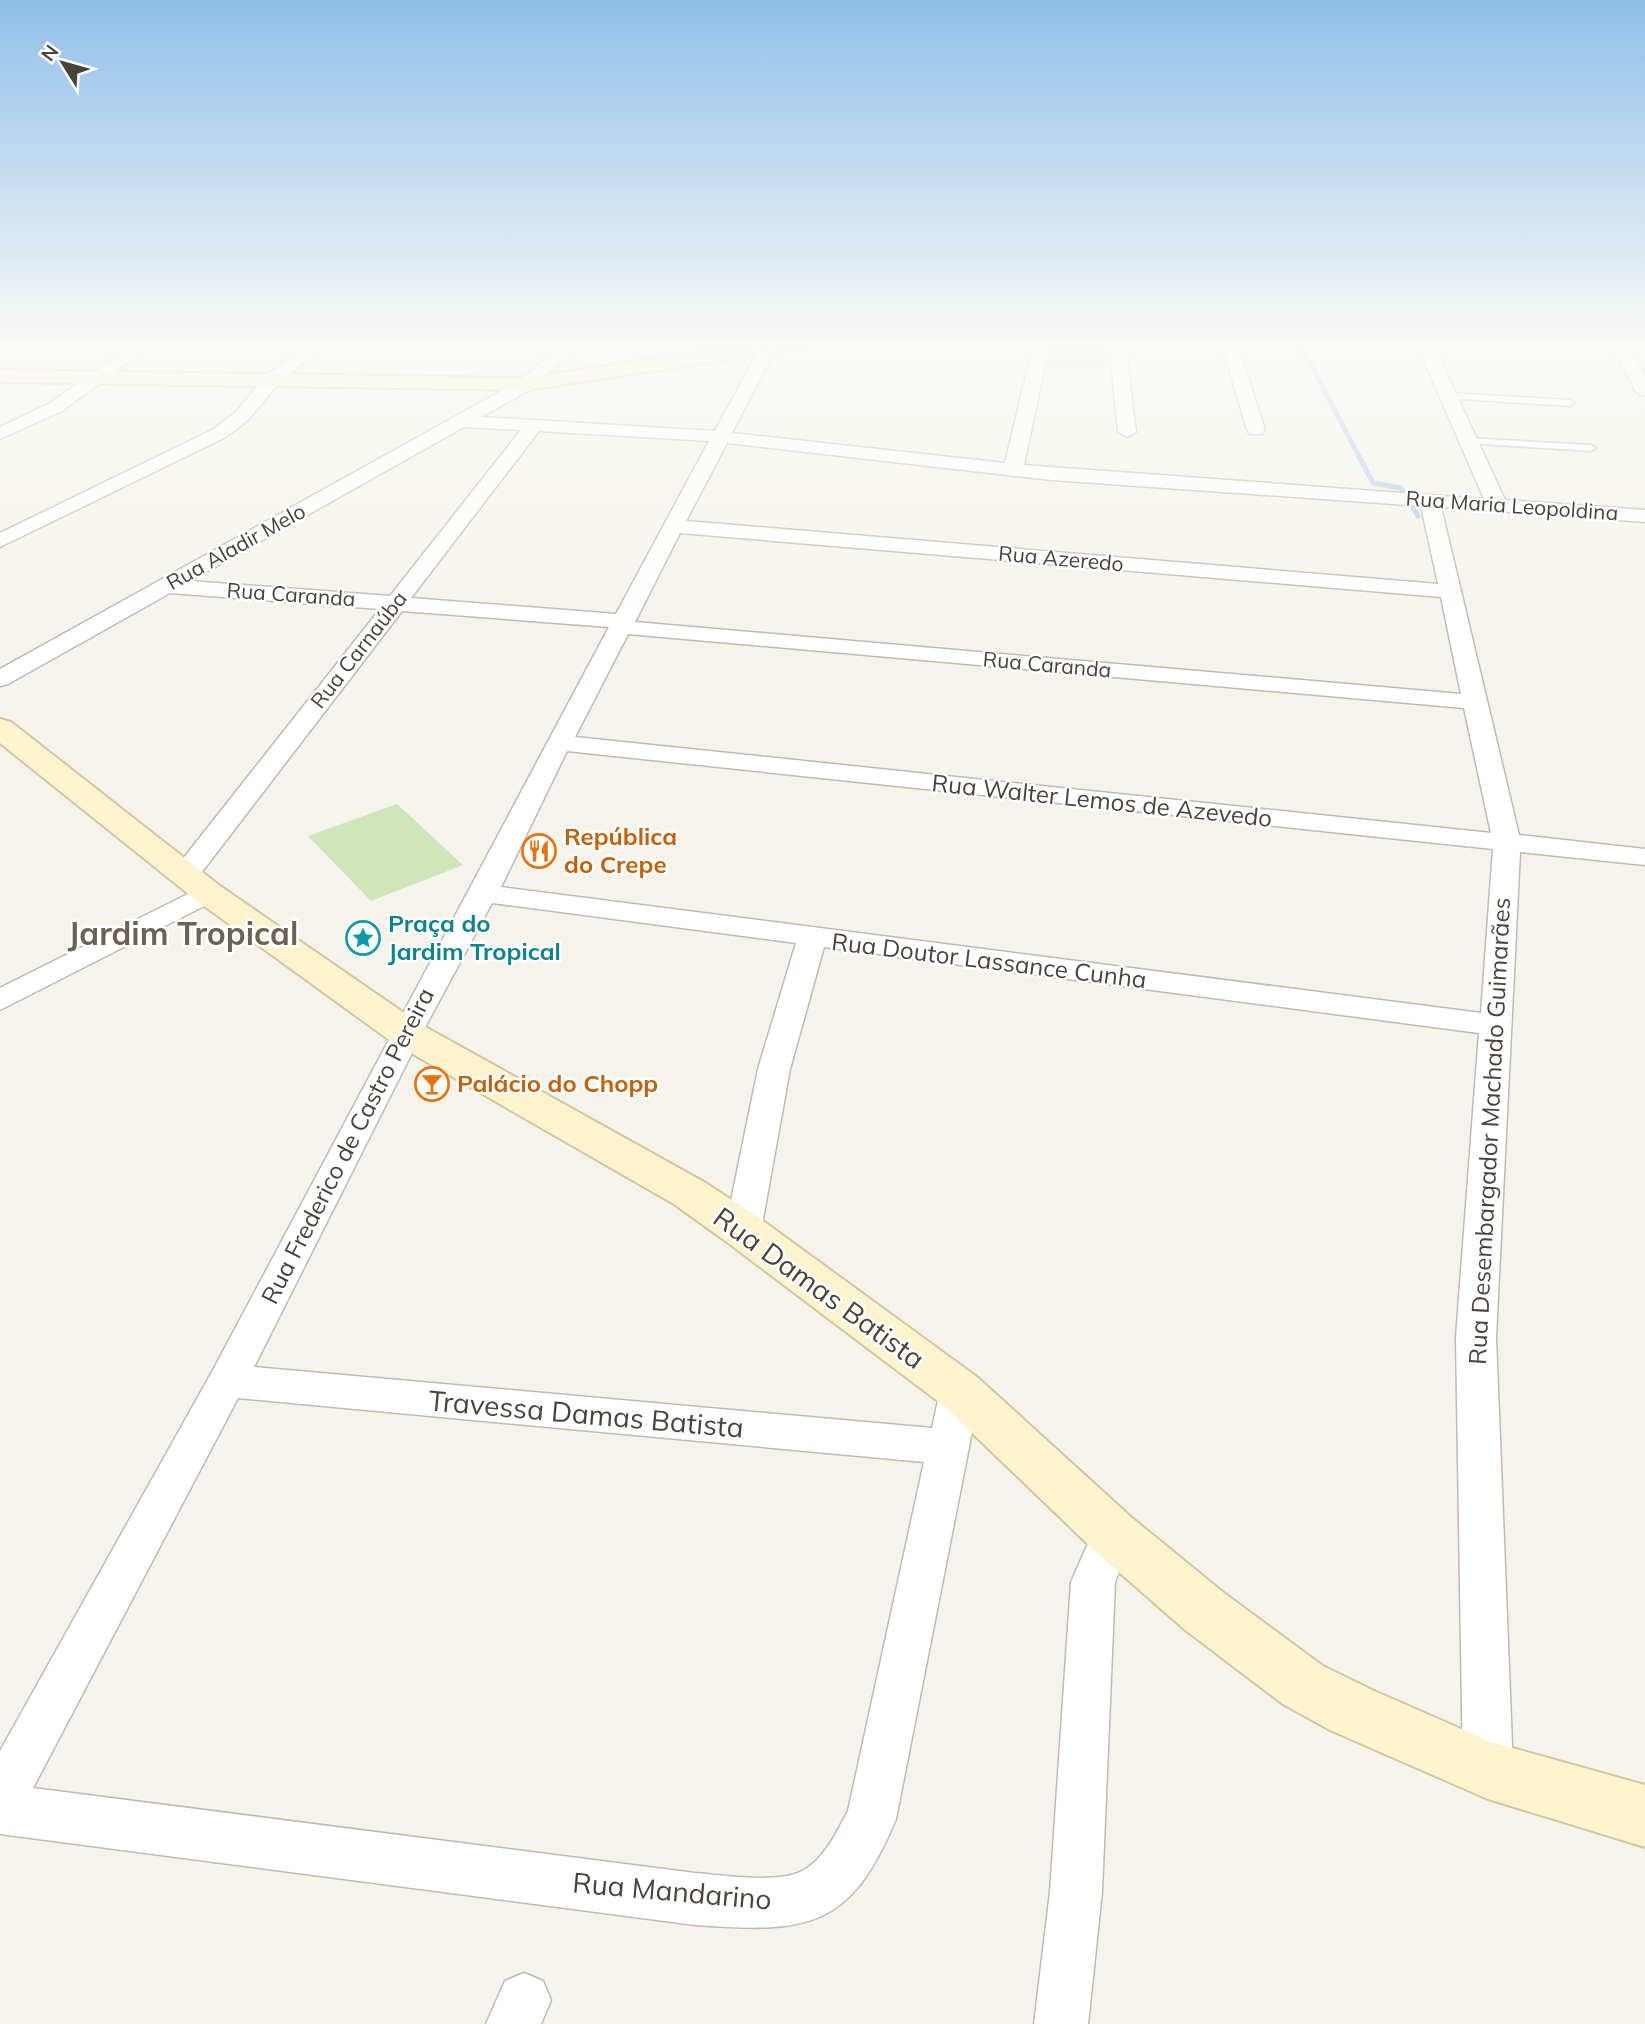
<svg xmlns="http://www.w3.org/2000/svg" width="1645" height="2024" viewBox="0 0 1645 2024" font-family="Mulish,sans-serif">
  <style>
    .green { fill: #cee6b8 }
    .lines { fill: none; stroke-linecap: round; stroke-linejoin: round }
    .stream { stroke: #adcfed; stroke-width: 5 }
    .lane-casing { stroke: #c0bbaf; stroke-width: 3 }
    .street-casing { stroke: #c0bbaf; stroke-width: 3 }
    .secondary-casing { stroke: #d1c89e; stroke-width: 4 }
    .lane { fill: #fff; fill-rule: evenodd }
    .street { fill: #fff; fill-rule: evenodd }
    .secondary { fill: #fbf4cf; fill-rule: evenodd }
    .labels { text-anchor: middle; stroke-width: 5; stroke-linejoin: round; paint-order: stroke }
    .far-street-label { font-size: 21px; fill: #49443a; stroke: #fff }
    .street-label { font-size: 24px; fill: #49443a; stroke: #fff }
    .food-label { font-size: 24px; font-weight: bold; fill: #c56008; stroke: #fff; text-anchor: start }
    .culture-label { font-size: 24px; font-weight: bold; fill: #0d838f; stroke: #fff; text-anchor: start }
    .near-street-label { font-size: 28px; fill: #49443a; stroke: #fff }
    .district-label { font-size: 32px; font-weight: bold; fill: #6b6352; stroke: #fff }
  </style>
  <rect width="100%" height="100%" fill="#f5f3ec"/>
  <path class="green" d="M1049 342H1107V369L1044 367Z
    M397 804 463 865 371 901 308 836Z"/>
  <g class="lines">
    <path class="stream" d="M1299 342 1373 483 1401 488 1418 516"/>
    <g class="lane-casing">
      <path id="lane" d="M1448 393 1570 400 1574 403 1570 406 1445 398 1444 396Z
        M1468 438 1591 445 1596 448 1591 451 1465 443 1463 441Z"/>
    </g>
    <g class="street-casing">
      <path id="street" d="M137 342H156L62 411 0 439V427L50 403Z
        M310 342H328L278 384 248 420 226 437 0 547V533L214 429 236 412 266 376Z
        M564 342H582L533 388 481 417 715 431 763 342H779L732 433 1005 463 1034 342H1050L1024 465 1484 499 1416 342H1432L1505 500 1645 510V522L1441 507 1519 835 1645 849V865L1520 852 1496 1337 1513 1770 1505 1787 1488 1794 1471 1787 1463 1770 1456 1337 1479 1033 824 947 790 1069 761 1230 756 1239 743 1243 730 1239 725 1230 758 1069 796 943 492 903 422 1033 254 1367 932 1428 940 1391 946 1380 960 1375 974 1380 980 1391 896 1819C850 1930 807 1933 695 1925L0 1834V1751L213 1370 609 627 402 611 195 881 185 883 175 881 171 875 175 869 380 609 170 593 8 684 0 686V669L521 380ZM464 427 521 430 390 596 190 581ZM539 431 709 441 616 614 411 598ZM727 443 1052 480 1421 506 1438 584 686 521ZM680 533 1441 597 1461 694 635 622ZM628 634 1464 708 1491 833 575 737ZM567 751 1493 849 1481 1013 501 887ZM238 1398 924 1462 848 1811C837 1831 824 1860 802 1871 778 1884 723 1875 695 1873L33 1788Z
        M1109 342H1125L1136 432 1127 437 1118 432Z
        M1221 342H1237L1265 430 1262 434H1250L1247 430Z
        M1610 342H1626L1645 376V397L1636 392Z
        M208 884 218 887 222 893 218 899 0 1010V988Z
        M1113 1515 1128 1521 1135 1534 1115 1582 1102 1892 1088 2024H1034L1050 1892 1071 1582 1098 1521Z
        M524 1973 543 1981 551 2000 541 2024H486L505 1981Z"/>
    </g>
    <g class="secondary-casing">
      <path id="secondary" d="M764 342H813L803 348 527 390 0 382V370L527 378Z
        M0 719 11 722 220 886 420 1024 704 1182 759 1218 977 1377 1132 1518 1224 1593 1323 1666 1372 1690 1491 1742 1645 1785V1847L1488 1799 1330 1730 1283 1704 1184 1629 1094 1550 943 1405 727 1242 674 1204 392 1042 196 900 0 743Z"/>
    </g>
    <use href="#lane" class="lane"/>
    <use href="#street" class="street"/>
    <use href="#secondary" class="secondary"/>
  </g>
  <linearGradient id="sky" x2="0" y2="1"><stop stop-color="#90bfea"/><stop offset="0.55" stop-color="#fafaf6"/><stop offset="1" stop-color="#fafaf6" stop-opacity="0"/></linearGradient>
  <rect width="1645" height="625" fill="url(#sky)"/>
  <defs>
    <g id="restaurant-ring" transform="scale(1.75)"><circle r="9.5" fill="#fff" stroke="#e8710a" stroke-width="1.5"/><path d="M-5-6h1v4h1v-4h1v4h1v-4h1v5L-1.5 .5V6h-2V.5L-5-1ZM5-6V6H3V1.5H1.5Q1.5-4 5-6Z" fill="#e8710a"/></g>
    <g id="sight-ring" transform="scale(1.75)"><circle r="9.5" fill="#fff" stroke="#0f9aa8" stroke-width="1.5"/><path d="M0-6L1.8-2.2L6-1.7L2.9 1.2L3.7 5.4L0 3.3L-3.7 5.4L-2.9 1.2L-6-1.7L-1.8-2.2Z" fill="#0f9aa8"/></g>
    <g id="bar-ring" transform="scale(1.75)"><circle r="9.5" fill="#fff" stroke="#e8710a" stroke-width="1.5"/><path d="M-6-5H6L.8 .8V4.5H3.5V6h-7V4.5H-.8V.8Z" fill="#e8710a"/></g>
  </defs>
  <g fill-rule="evenodd">
    <use href="#restaurant-ring" x="539" y="851"/>
    <use href="#sight-ring" x="363" y="938"/>
    <use href="#bar-ring" x="432" y="1084"/>
  </g>
  <g class="labels">
    <g class="far-street-label">
      <text transform="translate(1512 506) rotate(4)" y="7">Rua Maria Leopoldina</text>
      <text transform="translate(236 547) rotate(-29)" y="7">Rua Aladir Melo</text>
      <text transform="translate(1061 559) rotate(5)" y="7">Rua Azeredo</text>
      <text transform="translate(291 595) rotate(4)" y="7">Rua Caranda</text>
      <text transform="translate(359 650) rotate(-52)" y="7">Rua Carnaúba</text>
      <text transform="translate(1047 665) rotate(5)" y="7">Rua Caranda</text>
    </g>
    <g class="street-label">
      <text transform="translate(1102 801) rotate(6)" y="8">Rua Walter Lemos de Azevedo</text>
      <text transform="translate(989 961) rotate(7)" y="8">Rua Doutor Lassance Cunha</text>
      <text transform="translate(1490 1131) rotate(-87)" y="8">Rua Desembargador Machado Guimarães</text>
      <text transform="translate(348 1146) rotate(-63)" y="8">Rua Frederico de Castro Pereira</text>
    </g>
    <g class="food-label">
      <text x="564" y="845">República<tspan x="564" dy="28">do Crepe</tspan></text>
      <text x="457" y="1092">Palácio do Chopp</text>
    </g>
    <g class="culture-label">
      <text x="388" y="932">Praça do<tspan x="388" dy="28">Jardim Tropical</tspan></text>
    </g>
    <g class="near-street-label">
      <text transform="translate(819 1288) rotate(36)" y="10">Rua Damas Batista</text>
      <text transform="translate(586 1414) rotate(5)" y="10">Travessa Damas Batista</text>
      <text transform="translate(672 1891) rotate(5)" y="10">Rua Mandarino</text>
    </g>
    <g class="district-label">
      <text x="183" y="945">Jardim Tropical</text>
    </g>
  </g>
  <g transform="translate(63 63) rotate(307)" stroke="#ffffff" stroke-width="5" paint-order="stroke">
  <path d="M0-5L12 26L0 18L-12 26Z" fill="#49443a"/>
  <text y="-10" font-size="19" font-weight="bold" text-anchor="middle" fill="#49443a">N</text>
  </g>
</svg>
